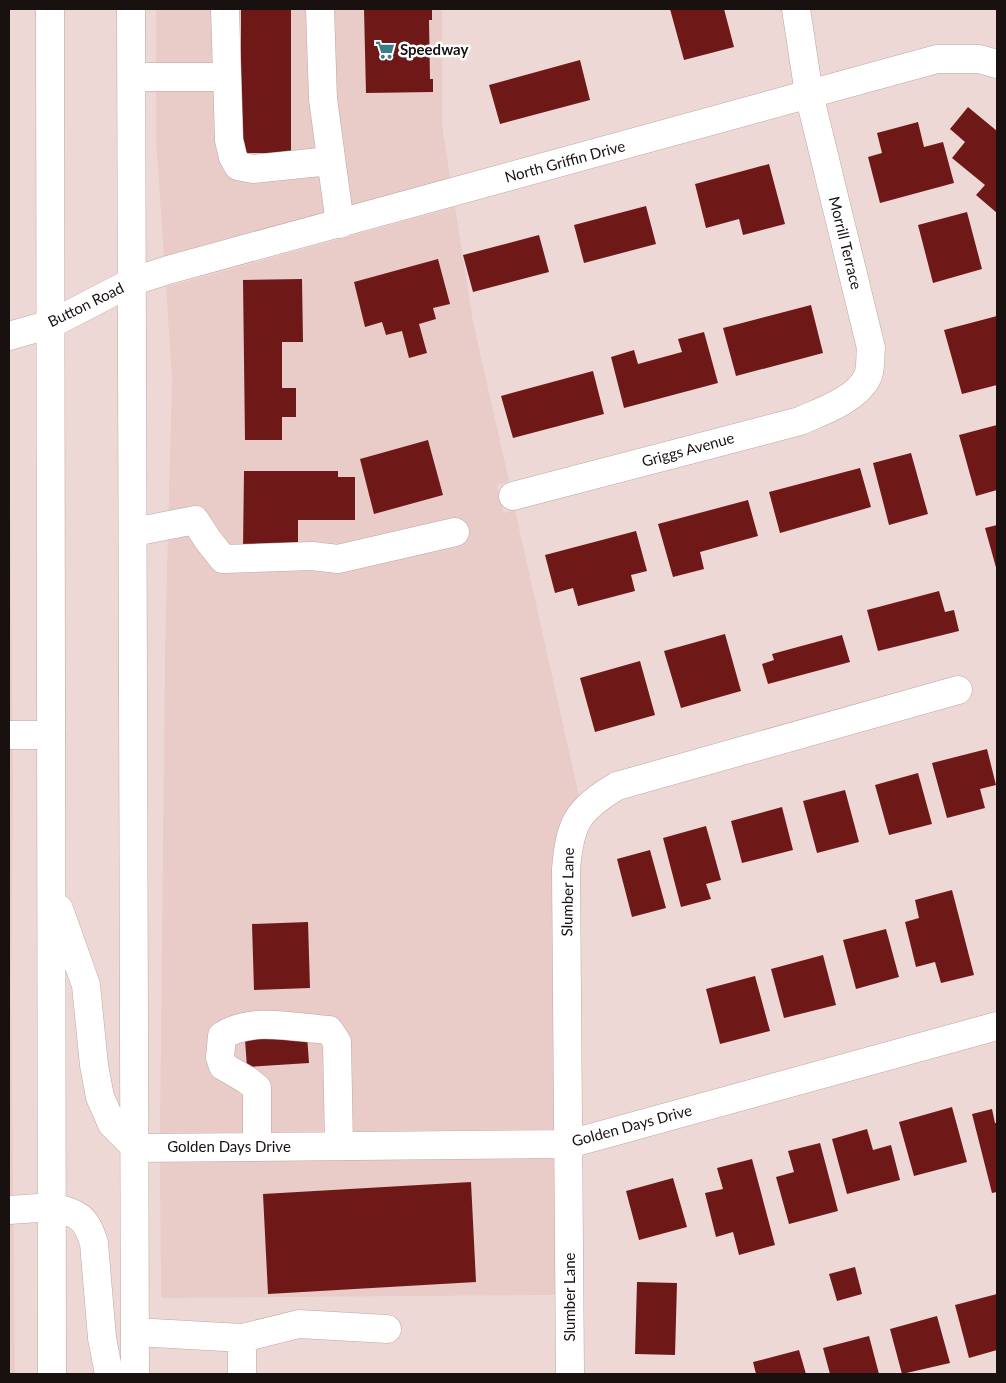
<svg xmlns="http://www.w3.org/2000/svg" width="1006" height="1383" viewBox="0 0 1006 1383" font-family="Lato,sans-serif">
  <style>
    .built { fill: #e9cbc7 }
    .building { fill: #6e1917 }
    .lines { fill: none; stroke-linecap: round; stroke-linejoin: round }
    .minor-casing { stroke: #bca7a5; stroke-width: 29 }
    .major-casing { stroke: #bca7a5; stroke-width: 29 }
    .minor { stroke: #fff; stroke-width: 28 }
    .major { stroke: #fff; stroke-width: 28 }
    .labels { text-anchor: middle; stroke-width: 5; stroke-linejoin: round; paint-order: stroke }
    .poi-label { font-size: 15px; font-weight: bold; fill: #181110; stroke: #fff; text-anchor: start }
    .street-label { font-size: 15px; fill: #181110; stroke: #fff }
  </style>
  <rect width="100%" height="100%" fill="#eed8d6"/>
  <path class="built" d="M156 9H442V124L450 178 164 257 156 138Z
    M455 207 473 322 509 481 497 485 504 513 515 510 579 796 565 813 557 832 553 867 556 1129 160 1133 165 654 172 379 166 287Z
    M9 410 13 782 11 991 15 1374H9Z
    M556 1158 557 1295 161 1298 160 1162Z"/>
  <path class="building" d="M241 9H291V153H241Z
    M364 9H432V20H429L430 79H433V92L366 93Z
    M670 9H724L734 47 684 60Z
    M580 60 590 100 500 124 489 85Z
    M968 107 997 131V213L976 195 985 185 952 158 965 142 950 129Z
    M918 122 924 147 943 142 954 183 880 203 868 157 882 153 877 133Z
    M769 164 785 224 743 235 739 219 706 228 695 184Z
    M646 206 656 244 584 263 574 225Z
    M967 212 982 269 933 283 918 225Z
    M539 235 549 272 473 292 463 255Z
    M438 259 450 304 433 308 436 319 419 324 427 353 409 358 402 331 386 335 382 322 365 327 354 282Z
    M302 279 303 342H282V388H296V417H282V440H245L243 280Z
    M811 305 823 353 736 376 723 328Z
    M997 316V385L962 394 944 330Z
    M704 332 718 383 624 408 611 357 634 350 638 364 682 352 678 339Z
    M593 371 604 414 513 438 501 396Z
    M997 425V490L976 496 959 435Z
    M428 440 443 495 374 514 360 459Z
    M911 453 928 514 889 525 873 463Z
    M860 468 871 507 780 533 769 492Z
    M244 471H338V477H355V520H298V549H243Z
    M748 500 758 536 700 552 704 569 673 577 658 524Z
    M997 525V571L985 528Z
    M636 531 647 571 631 575 635 591 578 606 573 588 555 593 545 555Z
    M939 591 945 612 954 610 959 631 878 651 867 610Z
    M725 634 741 691 681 708 664 651Z
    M842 635 850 662 768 684 762 664 774 660 772 654Z
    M640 661 655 715 595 732 580 678Z
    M987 749 996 785 980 789 985 808 947 818 932 763Z
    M918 773 932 824 889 835 875 785Z
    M845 790 859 842 817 853 803 801Z
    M782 807 793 850 742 863 731 821Z
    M706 826 721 880 706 884 711 899 681 907 663 838Z
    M650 850 666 908 632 917 617 859Z
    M952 890 974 975 941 983 935 962 916 967 905 922 919 918 915 900Z
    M308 922 310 988 254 990 252 924Z
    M886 929 899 977 856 989 843 940Z
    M823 955 836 1005 784 1018 771 969Z
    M755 976 770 1031 720 1044 706 989Z
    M307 1035 309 1063 247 1067 245 1040Z
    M952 1107 967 1162 914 1176 899 1122Z
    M992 1109 995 1123H997V1192L992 1193 972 1114Z
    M867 1129 873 1150 891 1145 900 1180 847 1194 832 1139Z
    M820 1143 838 1211 789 1224 776 1177 794 1172 788 1151Z
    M752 1159 775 1245 739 1255 733 1232 716 1237 705 1193 723 1189 717 1168Z
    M673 1178 687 1227 639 1240 626 1191Z
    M471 1182 476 1282 268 1294 263 1194Z
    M855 1267 862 1294 837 1301 829 1274Z
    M637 1282 677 1283 675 1355 635 1354Z
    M997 1294V1350L969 1358 955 1305Z
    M937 1316 950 1363 902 1374 890 1329Z
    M869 1336 879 1374H830L823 1348Z
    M799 1350 806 1374H756L753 1362Z"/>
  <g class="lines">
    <g class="minor-casing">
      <path id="minor" d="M225 9 229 140 233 157 238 166 253 169 330 161
        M320 9 323 99 340 224
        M132 77H227
        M9 336 51 324 134 281 168 270 937 59H979L997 64
        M513 496 800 421C822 411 857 400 868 376 871 368 870 356 871 348L809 94 796 9
        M134 532 195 520 208 540 223 559 312 556 338 559 455 532
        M9 735H51
        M257 1146V1088L247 1080 223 1066 220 1057 222 1036C252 1016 296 1028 329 1030L337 1042 339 1146
        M136 1148 569 1144 997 1026
        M9 1210 53 1207
        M135 1332 242 1338 299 1324 387 1329
        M242 1374V1338
        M570 1374 566 869C570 823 577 810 617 786L958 690"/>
    </g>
    <g class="major-casing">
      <path id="major" d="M50 9 52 1374
        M131 9 135 1374
        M59 909 86 985 94 1065 100 1097 112 1124 136 1148
        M53 1207C78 1214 86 1216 94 1243L102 1338 109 1374"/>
    </g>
    <use href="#minor" class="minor"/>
    <use href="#major" class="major"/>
  </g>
  <defs>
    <g id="supermarket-bare" transform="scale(1.5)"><path d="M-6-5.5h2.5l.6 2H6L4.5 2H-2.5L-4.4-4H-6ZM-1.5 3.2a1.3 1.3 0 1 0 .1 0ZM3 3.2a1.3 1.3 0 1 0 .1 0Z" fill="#387f87" stroke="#fff" stroke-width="2.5" paint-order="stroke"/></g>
  </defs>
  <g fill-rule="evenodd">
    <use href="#supermarket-bare" x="385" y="50"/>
  </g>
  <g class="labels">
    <g class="poi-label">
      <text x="400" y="55">Speedway</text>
    </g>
    <g class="street-label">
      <text transform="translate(565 162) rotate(-15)" y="5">North Griffin Drive</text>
      <text transform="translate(845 243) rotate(76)" y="5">Morrill Terrace</text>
      <text transform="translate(86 305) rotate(-26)" y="5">Button Road</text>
      <text transform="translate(688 450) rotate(-15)" y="5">Griggs Avenue</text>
      <text transform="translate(568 892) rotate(-89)" y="5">Slumber Lane</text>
      <text transform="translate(632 1126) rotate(-15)" y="5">Golden Days Drive</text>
      <text x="229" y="1152">Golden Days Drive</text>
      <text transform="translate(570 1297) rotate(-90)" y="5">Slumber Lane</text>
    </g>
  </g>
  <rect width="1006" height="1383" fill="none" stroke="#181110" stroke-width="20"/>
</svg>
